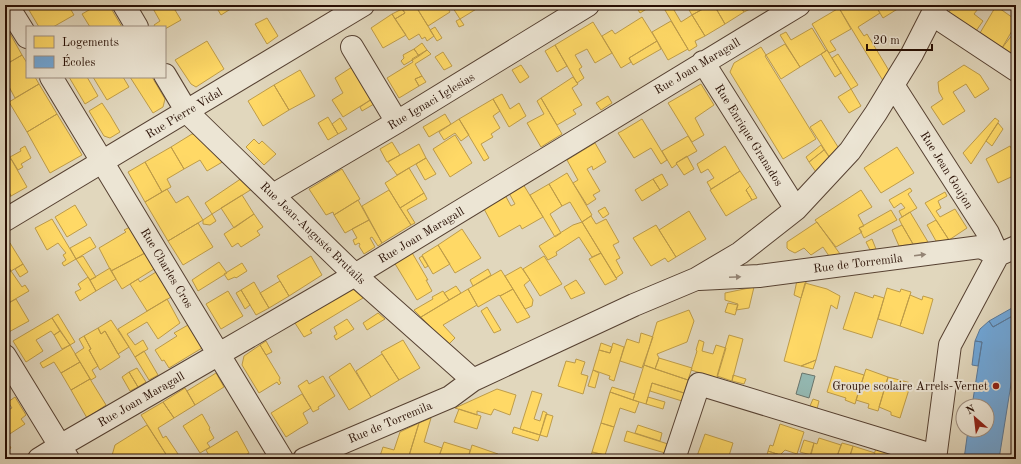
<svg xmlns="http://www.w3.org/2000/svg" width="1021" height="464" viewBox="0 0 1021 464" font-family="'Old Standard TT',serif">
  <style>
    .water { fill: #94b9b3; stroke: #69756d }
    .homes { fill: #ffd966; stroke: #be9c49 }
    .schools { fill: #6fa8dc; stroke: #5a7a9b }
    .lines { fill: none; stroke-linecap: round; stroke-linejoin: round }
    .minor-casing { stroke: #564132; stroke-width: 24 }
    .minor { stroke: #ece5d4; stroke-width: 22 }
    .oneway { fill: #948576 }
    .poi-dot { fill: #8f2418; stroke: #ece5d4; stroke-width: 1.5 }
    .labels { text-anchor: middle; stroke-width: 4; stroke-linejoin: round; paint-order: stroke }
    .street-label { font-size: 12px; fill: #280f04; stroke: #ece5d4 }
    .poi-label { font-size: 12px; fill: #280f04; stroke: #ece5d4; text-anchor: end }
  </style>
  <rect width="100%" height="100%" fill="#e1d7bd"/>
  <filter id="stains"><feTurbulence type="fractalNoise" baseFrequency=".005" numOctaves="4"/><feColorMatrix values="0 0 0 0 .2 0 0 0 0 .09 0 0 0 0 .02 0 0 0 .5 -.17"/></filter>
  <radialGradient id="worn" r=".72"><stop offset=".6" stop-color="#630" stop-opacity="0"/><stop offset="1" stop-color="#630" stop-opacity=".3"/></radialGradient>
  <path class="water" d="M802 373 815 376 809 398 796 394Z"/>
  <path class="homes" d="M26 5H68L74 15 53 27H39Z
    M95 5H109L122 27H90L82 14 96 6Z
    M151 5H172L181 20 165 29V27H155L154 25 160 21Z
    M215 5H237L221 15Z
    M407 5H415L434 36 427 41 425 37 422 39 419 34 409 40 395 19 405 13 402 9Z
    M415 5H446L450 12 428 26Z
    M451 5H476L478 8 460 19Z
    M635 5H653L640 13Z
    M662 5H671L681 22 692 15 705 36 695 41 697 46 689 51Z
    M693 5H710L692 15 688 8Z
    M710 5H714L725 24 705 36 692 15Z
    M714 5H739L744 12 725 24Z
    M739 5H753L754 7 744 12Z
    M843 5H875L880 13 858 27 864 36 867 34 891 74 885 84 839 8Z
    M875 5H904L883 18Z
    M952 5H981L974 14 983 21 976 31 949 13Z
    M996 6 1016 20V24L1002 48 980 33Z
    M839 8 851 29 830 41 836 50 829 53 812 24Z
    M402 9 405 13 395 19 392 14Z
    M392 14 406 35 383 48 371 28Z
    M642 17 657 41 629 58 631 62 621 68 602 36 612 30 615 34Z
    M267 18 278 36 267 44 255 24Z
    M460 19 464 25 459 27 456 21Z
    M671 21 688 49 668 60 652 32Z
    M593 22 612 53 595 63 587 49 575 55 582 67 579 69 584 78 577 83 555 45Z
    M435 27 442 38 437 41 430 30Z
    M812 28 826 51 800 67 780 35 786 32 791 40Z
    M8 30 22 55 5 65V32Z
    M1016 30V57L1002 48Z
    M207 41 224 69 196 87 191 84 175 60Z
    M657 41 661 49 633 65 629 58Z
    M422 43 427 50 419 56 414 49Z
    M785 44 800 67 781 79 766 55Z
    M555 45 567 66 557 72 545 51Z
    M761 47 766 55 765 56 816 139 783 159 730 72 734 63Z
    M414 49 419 56 404 65 401 61 404 58 403 55Z
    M427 50 431 54 415 64 422 76 415 79 419 86 399 98 387 78 413 62 412 59Z
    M827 50 841 73 835 77 821 54Z
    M443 52 452 66 444 70 435 57Z
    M838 54 858 85 851 89 832 58Z
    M22 55 27 63V77H35L39 84 15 98 5 79V65Z
    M521 65 529 77 520 83 512 70Z
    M964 65 980 75 989 89 975 98 966 84 953 92 965 111 943 125 931 107 943 99 939 92 938 82Z
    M352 67 372 99 343 117 332 100 343 93 335 78Z
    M300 70 315 96 289 110 274 85Z
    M422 76 426 82 419 86 415 79Z
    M69 77H87L98 96 85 104Z
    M93 77H123L129 87 107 100Z
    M130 77H152L165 99 163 107 153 113Z
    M573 77 578 84 572 88 582 105 573 110 576 114 557 125 541 98Z
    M39 84 57 114 27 132 9 102Z
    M701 84 714 105 695 118 704 135 692 142 668 103Z
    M274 85 289 110 263 126 248 101Z
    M851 89 861 106 849 113 838 97Z
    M502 94 510 109 519 103 526 116 509 127 493 99Z
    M608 96 612 103 601 110 596 103Z
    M541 98 562 134 541 147 527 123 544 114 537 101Z
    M372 99 374 104 362 111 360 107Z
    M493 99 500 111 493 116 500 128 491 134 493 137 481 144 489 158 484 161 459 119Z
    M102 103 110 115 120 132 110 138 104 136 89 111Z
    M57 114 82 155 50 173 27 132Z
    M445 114 451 124 429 137 423 127Z
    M328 117 338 134 328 140 318 123Z
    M340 118 347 129 338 134 332 124Z
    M995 118 999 121 971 164 963 153Z
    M459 119 469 135 461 141 455 133 444 140 439 132Z
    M642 119 667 160 661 164 651 148 634 158 618 133 622 131Z
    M821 120 838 147 830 158 810 127Z
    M998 123 1003 129 992 146 986 141Z
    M192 134 197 135 224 161 207 171 200 160 184 169 171 147Z
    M455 135 472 163 450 177 433 149Z
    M688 136 697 151 676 163 677 164 672 168 662 151Z
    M254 139 259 144 262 141 276 154 264 165 246 147Z
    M392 142 400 155 387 162 380 149Z
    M595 143 606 162 593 170 592 166 587 169 600 191 593 195 596 199 587 205 573 183 578 180 567 160Z
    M419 144 426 158 397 175 388 162Z
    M821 145 824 150 809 162 806 157Z
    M25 146 31 158 21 164 23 167 18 170 10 157 21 151 20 149Z
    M725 146 740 171 711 189 707 182 714 178 708 169 701 173 697 164Z
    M1010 146 1016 157V186L1011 177 998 183 986 159Z
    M171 147 184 169 167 179 171 187 162 192 145 162Z
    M897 147 914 173 881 193 864 168Z
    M824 150 830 158 816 172 809 162Z
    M687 156 694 169 684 175 676 163Z
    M5 157 7 161 11 159 27 187 11 196 5 185Z
    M426 158 436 174 425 180 416 164Z
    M145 162 162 192 145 202 128 172Z
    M409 168 424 193 400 208 385 183Z
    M342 169 360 199 334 215 333 212 326 215 309 189Z
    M740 171 750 186 746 190 752 200 726 216 710 190Z
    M567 173 592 215 582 222 570 202 562 206 549 184Z
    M662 174 668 185 660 190 653 179Z
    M242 178 252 189 212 214 205 203Z
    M653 179 660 190 642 201 635 190Z
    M523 184 543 217 522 229 520 225 499 237 483 207 505 195 511 206 515 204 509 193Z
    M549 184 562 206 550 214 561 233 555 237 530 195Z
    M5 185 11 196 5 200Z
    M750 186 757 198 752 200 746 190Z
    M910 188 912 191 908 194 917 208 902 217 899 211 905 208 901 203 894 208 889 200Z
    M167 189 176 203 188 196 203 220 168 241 145 202Z
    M389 190 411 225 382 243 362 206Z
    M861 190 872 207 858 215 864 226 859 228 862 232 836 247 815 220Z
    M945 192 947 196 938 201 941 208 936 211 940 217 955 209 967 228 949 240 925 203Z
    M424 193 427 199 407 210 415 223 411 225 400 208Z
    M242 195 254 214 234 228 221 208Z
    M358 200 369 220 345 233 334 215Z
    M75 205 87 225 67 237 55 217Z
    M605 207 609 214 603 218 598 211Z
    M891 210 897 220 864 238 859 228Z
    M689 211 706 239 676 257 659 230Z
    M910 212 928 242 913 244 902 225 899 219Z
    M212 214 216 221 210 225 203 224V220Z
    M254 214 263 227 257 231 260 235 241 247 238 243 232 247 224 234Z
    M591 216 596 224 606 219 619 242 613 245 620 258 616 260 623 273 616 278 582 222Z
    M52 219 76 259 64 266 62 263 66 260 63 255 66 253 58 243 47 250 35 228Z
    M369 220 382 243 378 246 372 237 370 238 375 247 364 254 359 246 360 244 359 243 355 245 353 240 357 238 352 229Z
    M936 220 949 240 936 241 927 225Z
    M582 222 601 253 592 257 581 240 579 237 556 252 557 255 548 260 539 246 573 225Z
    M817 222 840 254 829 256 823 247 811 255 804 248 795 253 789 250 787 248V242Z
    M198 223 213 247 183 265 168 241Z
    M656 225 676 257 668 262 665 258 651 266 633 238Z
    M902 225 913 244 899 246 892 230Z
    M130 227 145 253 111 271 99 248 126 232 124 230Z
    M462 229 481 258 455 273 438 245Z
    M90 237 96 247 76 259 70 248Z
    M872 239 876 249 870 250 866 242Z
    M10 243 23 264 11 271 5 261V246Z
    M438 245 450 264 433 274 422 255Z
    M411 251 428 280H426L432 291 417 300 394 262Z
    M145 253 154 269 122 289 111 271Z
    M601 253 617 279 605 285 589 259Z
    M83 256 96 277 90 280 76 259Z
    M311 256 322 275 289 296 277 276Z
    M422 256 428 266 425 268 419 258Z
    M544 256 562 284 540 296 523 269Z
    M5 261 11 271 5 274Z
    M219 262 227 273 198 291 192 280Z
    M242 263 247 271 236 278 235 277 228 280 224 274Z
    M23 264 28 272 20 277 15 269Z
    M521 267 530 280 524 285 533 300 532 306 525 309 505 276Z
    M110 268 116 279 96 291 90 280Z
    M488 269 491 275 473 286 470 280Z
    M501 270 513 289 500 296 499 295 478 307 468 289Z
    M11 271 22 287 25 285 29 291 5 305V274Z
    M156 272 171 297 147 311 130 284 138 279 140 282Z
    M88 277 96 291 80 301 75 292 81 289 78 284Z
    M807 279 801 298 794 295 797 280Z
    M576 280 585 293 571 299 564 287Z
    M280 281 289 296 269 308 260 293Z
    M254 282 269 308 256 315 241 290Z
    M805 283 827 289 840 296 837 309 831 305 816 360 801 366 784 361Z
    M456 286 461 293 449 300 444 293Z
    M754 287 749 308 736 310 738 304 725 300V293Z
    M348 288 354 290 363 298 310 330 312 333 304 337 295 323Z
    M887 288 900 292 901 289 911 292 900 326 878 319Z
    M468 289 477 305 443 325 455 338 448 345 421 317Z
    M513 289 530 317 517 323 500 296Z
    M241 290 250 305 245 309 236 293Z
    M228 291 243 316 221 329 206 304Z
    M443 291 449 300 421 317 414 310 433 299 432 297Z
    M855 292 873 298 874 295 884 298 872 338 843 329Z
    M910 295 922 300 923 296 933 299 923 334 900 326Z
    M16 299 29 321 7 333 5 329V305Z
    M167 299 180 323 158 339 147 322 127 334 135 345 143 340 148 349 135 357 118 329Z
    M728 303 738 305 735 315 725 312Z
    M487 307 501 330 494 333 481 311Z
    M689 310 694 321 687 342 657 354 659 358 655 369 644 365 657 322Z
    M378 313 385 319 367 330 363 323Z
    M58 314 75 342 70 345 52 318Z
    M52 318 60 331 54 335 51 331 36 340 43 351 26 362 13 341Z
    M347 319 354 329 336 340 334 336 337 334 334 327Z
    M111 320 129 347 118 354 105 331 101 334 98 328Z
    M188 325 202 348 169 368 164 360 162 361 155 350 177 336 174 333Z
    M98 328 101 334 105 331 120 357 100 370 89 350 91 349 84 336Z
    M60 331 70 345 62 349 54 335Z
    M641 333 653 337 642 368 620 361 627 339 639 343Z
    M729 335 743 339 732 381 717 376Z
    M84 336 91 349 89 350 98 366 92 370 96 377 91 380 75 354 84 348 79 339Z
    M403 340 420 368 399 380 381 352Z
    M699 340 704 342 702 351 713 354 716 345 726 348 717 378 691 370 697 351 696 350Z
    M266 341 272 352 266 355 260 345Z
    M601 343 612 347 610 353 599 350Z
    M613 343 624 347 614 381 609 379 610 376 593 370 599 350 610 353Z
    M70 345 80 362 61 373 54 362 43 368 40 363Z
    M260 345 280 378 279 380 281 383 279 385 277 382 259 393 242 365 244 356Z
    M144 351 158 375 149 380 135 357Z
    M382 354 399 380 371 397 356 371Z
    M659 358 692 368 688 380 655 369Z
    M576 359 585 362 581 374 588 376 583 394 558 386 566 361 575 363Z
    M816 360 813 369 801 366Z
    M80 362 90 379 71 390 61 373Z
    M350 363 371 397 349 410 329 377Z
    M644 365 688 380 684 393 652 383 646 404 633 400Z
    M835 366 864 375 855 404 845 400 846 398 827 392Z
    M137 368 146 382 138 387 129 372Z
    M866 369 888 377 878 411 868 408 869 404 856 400Z
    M593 370 599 373 595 388 588 386Z
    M129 372 138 387 130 391 122 377Z
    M216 373 224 387 195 405 187 391Z
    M733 375 746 379 744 384 732 381Z
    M323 376 335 396 318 407 319 409 313 412 298 386 307 380 309 384Z
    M888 377 911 383 900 418 891 415V412L879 407Z
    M90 379 106 405 87 418 71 390Z
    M652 383 684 393 682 401 650 391Z
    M612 387 635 394 633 400 610 392Z
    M185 388 195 405 174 418 163 402Z
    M497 389 516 395 510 415 494 409 491 415 477 411V415L455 408Z
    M532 391 542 394 534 419 540 421 543 411 547 413 540 435 520 429Z
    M610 392 639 402 635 413 620 408 614 427 601 423Z
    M302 394 311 408 303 413 308 423 286 437 271 413Z
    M15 397 26 415 21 419 25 424 5 437V412L12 408 8 402Z
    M648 397 665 402 663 409 646 404Z
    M813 399 819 401 817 409 810 406Z
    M163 402 174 418 158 428 163 438 166 436 178 454 169 459 141 415Z
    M459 409 481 416 477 429 454 422Z
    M202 414 210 428 209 429 214 438 207 443 210 447 200 453 183 426Z
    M546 414 553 416 547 437 540 435Z
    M431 418 424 442 442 448 438 459H408L419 423Z
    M419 423 408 459H379L383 447 394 450 400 432Z
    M601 423 614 427 605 455 592 452Z
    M780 424 804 432 797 454 785 450 780 455 768 451 770 445 773 446Z
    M147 425 169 459H111L115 445Z
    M638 425 662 433 660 441 635 433Z
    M514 427 540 435 538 441 512 433Z
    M237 431 249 453 239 459H211L206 450Z
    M627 431 668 444 665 453 624 441Z
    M705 434 733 443 728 459H707L697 456Z
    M5 438 11 448 5 451Z
    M819 438 841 445 836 459H809L814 443 817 444Z
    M804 440 814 443 811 455 800 452Z
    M444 442 470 450 468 459H438Z
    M842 443 853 446 849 459H836Z
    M472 445 498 454 497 459H468Z
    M853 446 875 453 874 455 886 459H849Z
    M876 448 900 455 899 459H886L874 455Z
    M768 451 780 455 779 459H766Z
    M592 452 608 456 607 459H590Z"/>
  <path class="schools" d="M1012 308 1016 314 993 327 989 321Z
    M1016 314V358L1015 359 999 459H964L968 430H987V406H972L982 342 975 341 980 329 989 321 993 327Z
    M975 341 982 342 978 366 972 365Z"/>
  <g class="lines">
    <g class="minor-casing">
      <path id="minor" d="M7 5 27 37
        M124 5 137 27
        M933 15 1016 70
        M352 47 397 122
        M703 62 796 209
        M165 75 187 112 355 275 473 380
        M51 77 282 459
        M893 85 988 233 998 255
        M273 195 397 122 588 5
        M5 220 363 5
        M699 279 759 276 980 247 998 255 1016 247
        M5 356 68 459
        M39 459 60 446 219 354 355 275 799 5
        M304 459 450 397 473 380 634 305 696 279 740 253 796 209 850 151 876 113 893 85 912 54 937 5
        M674 459 699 384 935 456
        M935 459 950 345 998 255"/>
    </g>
    <use href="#minor" class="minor"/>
  </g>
  <defs><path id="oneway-solid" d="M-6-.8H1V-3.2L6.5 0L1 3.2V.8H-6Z"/></defs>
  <g class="oneway">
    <use href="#oneway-solid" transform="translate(920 255) rotate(-7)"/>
    <use href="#oneway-solid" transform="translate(735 277) rotate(-3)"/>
  </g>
  <circle class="poi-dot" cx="996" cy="386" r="4"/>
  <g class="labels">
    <g class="street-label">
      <text transform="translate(697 66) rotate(-31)" y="4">Rue Joan Maragall</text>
      <text transform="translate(431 101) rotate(-31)" y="4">Rue Ignaci Iglesias</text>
      <text transform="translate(184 113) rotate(-31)" y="4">Rue Pierre Vidal</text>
      <text transform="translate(749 135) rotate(58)" y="4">Rue Enrique Granados</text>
      <text transform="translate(947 170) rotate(58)" y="4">Rue Jean Goujon</text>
      <text transform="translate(313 233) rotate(44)" y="4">Rue Jean-Auguste Brutails</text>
      <text transform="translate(421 235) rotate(-31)" y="4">Rue Joan Maragall</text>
      <text transform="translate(858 263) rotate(-7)" y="4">Rue de Torremila</text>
      <text transform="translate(167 268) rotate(59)" y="4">Rue Charles Cros</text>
      <text transform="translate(141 399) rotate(-30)" y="4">Rue Joan Maragall</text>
      <text transform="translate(390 422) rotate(-23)" y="4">Rue de Torremila</text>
    </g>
    <g class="poi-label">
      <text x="988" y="390">Groupe scolaire Arrels-Vernet</text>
    </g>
  </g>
  <rect width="1021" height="464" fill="none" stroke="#e1d7bd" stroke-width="20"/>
  <rect x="6" y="6" width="1009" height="452" fill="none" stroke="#280f04" stroke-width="2"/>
  <rect x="10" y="10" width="1001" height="444" fill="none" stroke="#280f04"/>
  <rect x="26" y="26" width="140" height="52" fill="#ece5d4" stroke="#9e8f81"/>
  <rect x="34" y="36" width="20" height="12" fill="#ffd966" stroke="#9e8f81"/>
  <text x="62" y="46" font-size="12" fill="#280f04">Logements</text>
  <rect x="34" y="56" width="20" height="12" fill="#6fa8dc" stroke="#9e8f81"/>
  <text x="62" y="66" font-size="12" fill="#280f04">Écoles</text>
  <g transform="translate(975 418) rotate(332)"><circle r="19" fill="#ece5d4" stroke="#9e8f81"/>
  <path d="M0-3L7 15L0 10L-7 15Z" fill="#8f2418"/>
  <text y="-6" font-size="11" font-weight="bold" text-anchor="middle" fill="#280f04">N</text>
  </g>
  <path d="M867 44v6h65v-6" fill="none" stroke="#280f04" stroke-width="2"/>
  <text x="873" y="44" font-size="12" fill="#280f04" stroke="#ece5d4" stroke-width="3" paint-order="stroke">20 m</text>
  <rect width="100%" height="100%" filter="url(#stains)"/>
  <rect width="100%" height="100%" fill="url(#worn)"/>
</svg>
